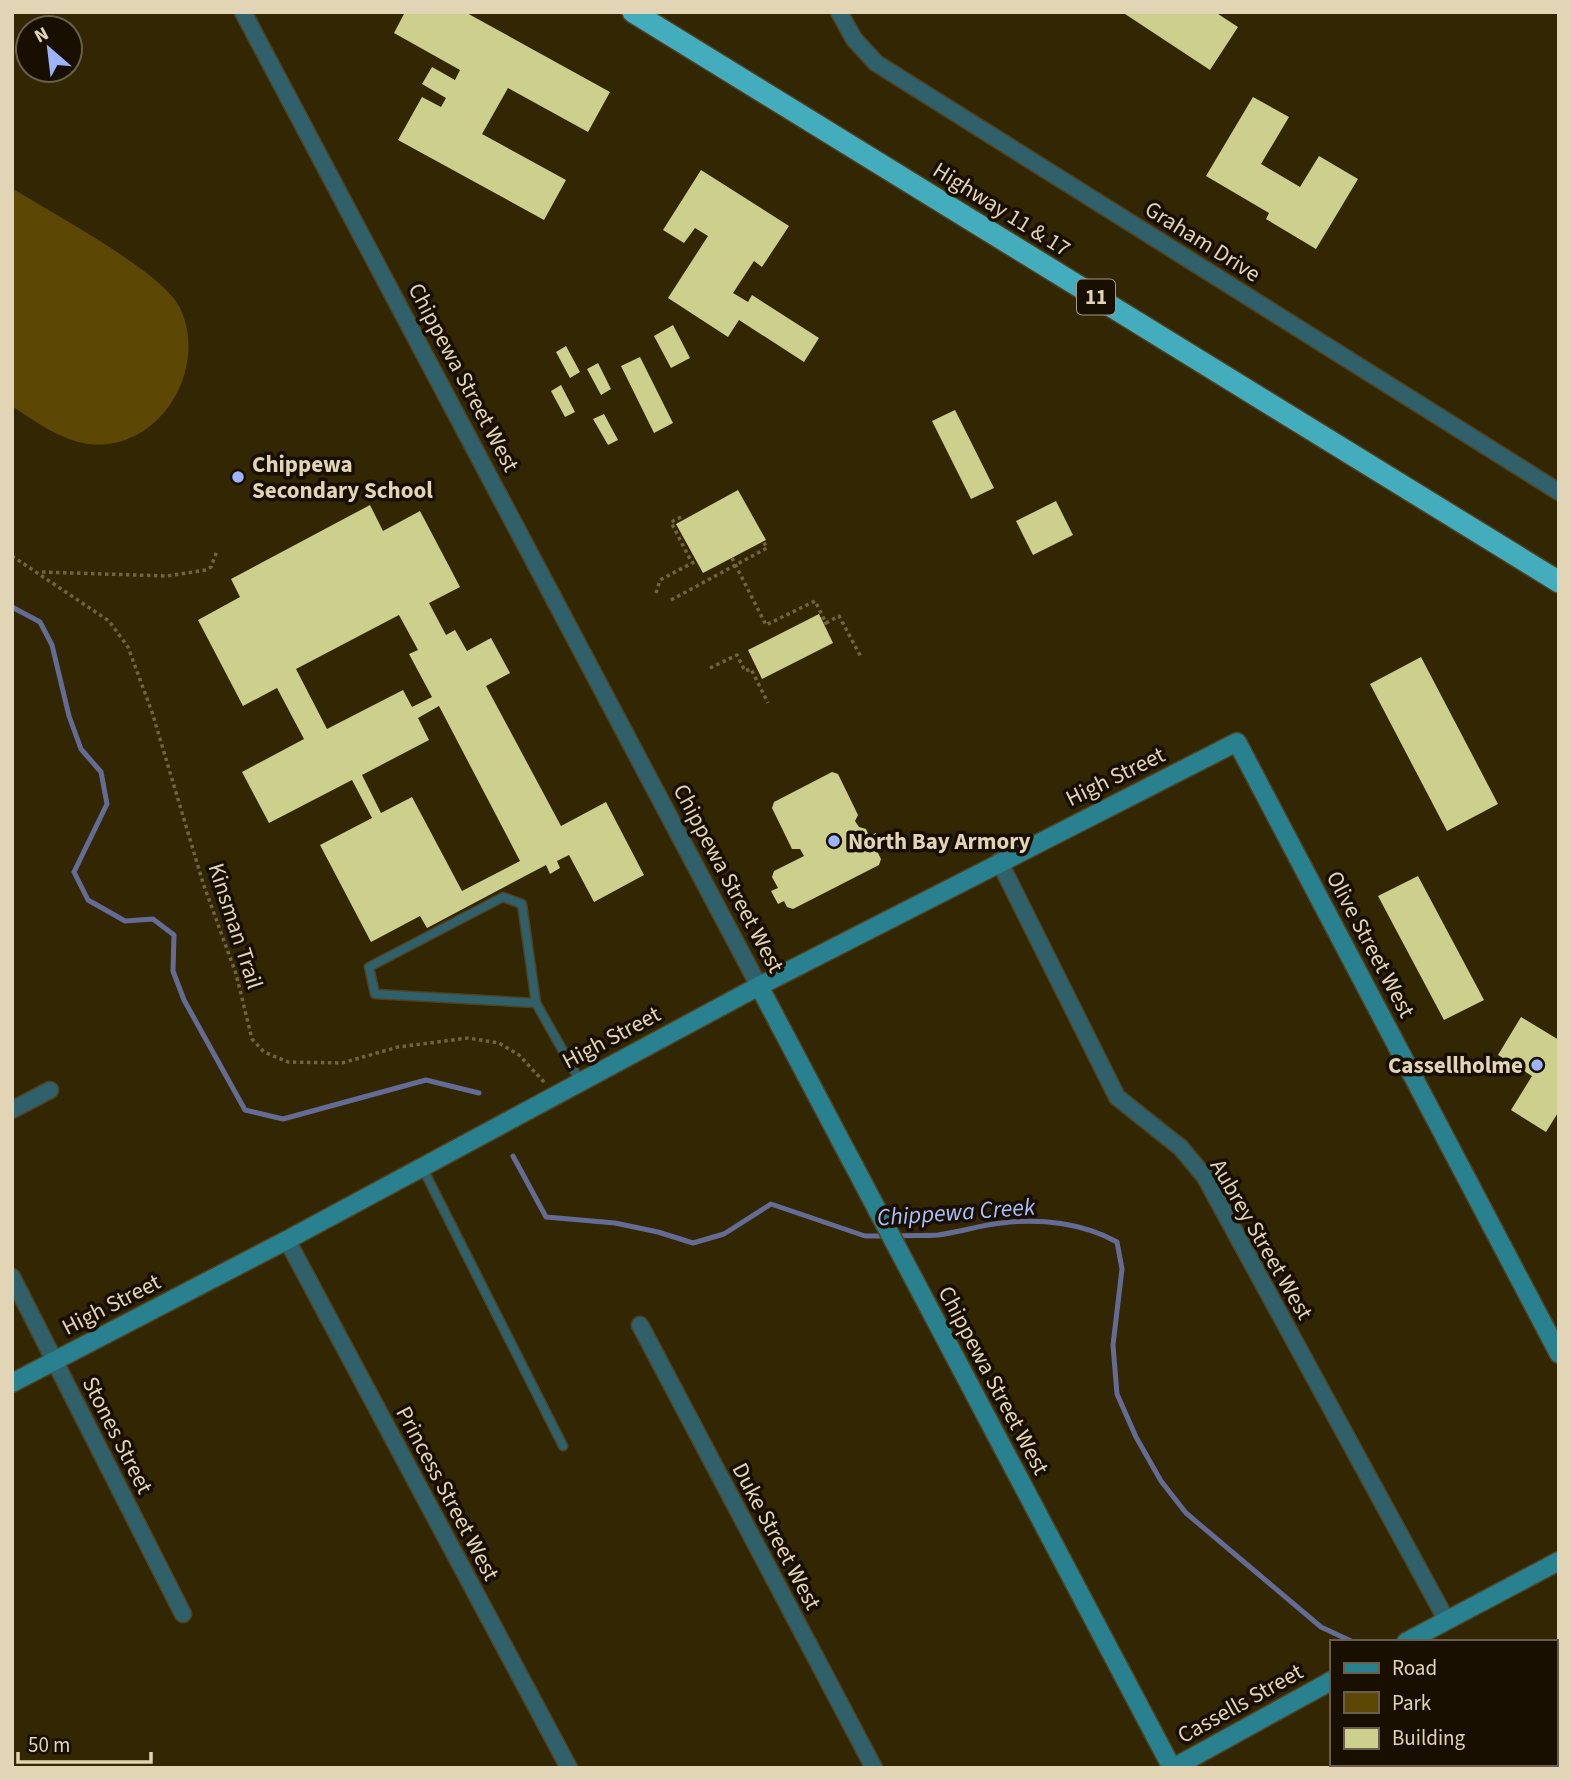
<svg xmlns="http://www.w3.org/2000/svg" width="1571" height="1780" viewBox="0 0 1571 1780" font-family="'Source Sans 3',sans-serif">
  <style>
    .green { fill: #5c4804 }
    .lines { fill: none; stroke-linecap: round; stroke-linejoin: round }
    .stream { stroke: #646c95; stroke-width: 5 }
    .building { fill: #cdd08c; fill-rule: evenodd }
    .lane-casing { stroke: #4e4220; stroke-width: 11 }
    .street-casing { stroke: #4e4220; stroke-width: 19 }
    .secondary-casing { stroke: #4e4220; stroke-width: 21 }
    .highway-casing { stroke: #4e4220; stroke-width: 24 }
    .path { stroke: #6f6341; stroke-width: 3.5; stroke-dasharray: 3.5 3.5; stroke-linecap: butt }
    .lane { stroke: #30616a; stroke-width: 8 }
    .street { stroke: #30616a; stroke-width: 16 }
    .secondary { stroke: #29818f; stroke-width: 18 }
    .highway { stroke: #43adbe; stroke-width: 21 }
    .poi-dot { fill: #9db4fd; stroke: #180f00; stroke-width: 2.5 }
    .labels { text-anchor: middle; stroke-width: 7; stroke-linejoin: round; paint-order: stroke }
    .shield { fill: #180f00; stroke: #a59a7f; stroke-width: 2 }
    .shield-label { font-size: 21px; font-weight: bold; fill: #e1d5b6 }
    .street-label { font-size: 23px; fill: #e1d5b6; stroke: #180f00 }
    .poi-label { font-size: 23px; font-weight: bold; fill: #e1d5b6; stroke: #180f00; text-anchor: start }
    .water-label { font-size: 24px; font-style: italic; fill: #abbffe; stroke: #180f00 }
  </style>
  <rect width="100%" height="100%" fill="#322603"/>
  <path class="green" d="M12 188C51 213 162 271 180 308 210 371 156 457 83 443 58 438 33 420 12 406Z"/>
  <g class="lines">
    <path class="stream" d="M12 607 40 622 52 645 69 716 81 749 101 772 107 804 74 872 88 900 125 921 153 919 174 935 173 971 184 1000 245 1110 283 1119 426 1080 479 1093
      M513 1156 546 1217 615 1223 658 1232 693 1243 724 1234 771 1204 865 1236H885
      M895 1236C909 1235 924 1236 938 1235 960 1232 981 1225 1002 1223 1040 1218 1083 1223 1117 1242L1122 1269 1113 1345 1117 1394 1136 1437 1161 1481 1186 1513 1321 1627 1353 1642
      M1473 1764 1475 1768"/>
  </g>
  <path class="building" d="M405 12H465L610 92 588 132 508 88 482 134 566 180 544 220 398 140 422 97 441 107 446 98 422 84 432 67 455 80 460 70 394 33Z
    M1122 12H1215L1238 27 1210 70Z
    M1253 97 1289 117 1261 164 1300 187 1319 156 1358 179 1316 249 1266 219 1269 213 1206 176Z
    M701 170 789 226 762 267 754 261 733 293 748 302 752 295 819 338 804 362 739 320 728 337 668 298 708 236 695 228 684 243 663 230Z
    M673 325 690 358 671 368 654 336Z
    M566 346 580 372 570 378 556 352Z
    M640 357 673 423 654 433 621 366Z
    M598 363 611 389 601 395 587 369Z
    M561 385 575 412 565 417 551 391Z
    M955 410 994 488 971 499 932 421Z
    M604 414 618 440 608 445 593 419Z
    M738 490 766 540 703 573 676 524Z
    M1056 501 1073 535 1033 555 1016 521Z
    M370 505 383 531 420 511 460 587 429 603 446 635 455 630 467 651 491 638 510 673 486 686 561 826 606 802 644 875 594 902 569 855 557 861 560 868 550 874 546 865 427 928 420 916 371 942 320 845 372 818 352 780 269 823 242 772 304 739 277 688 243 706 198 620 240 597 231 579ZM399 615 418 650 409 654 432 697 412 707 403 690 327 729 296 669ZM439 706 520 861 462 891 412 797 381 813 362 775 429 740 418 718Z
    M819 614 833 643 762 679 748 650Z
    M1421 657 1498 804 1447 831 1370 684Z
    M832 772 838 774 858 815 855 821 859 827 866 829 869 836 876 833 882 846 876 849 881 859 879 865 793 909 787 907 784 901 778 904 771 891 778 888 772 877 774 871 804 856 800 849H792L772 808 774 802Z
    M1418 876 1484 1000 1444 1020 1378 896Z
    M1521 1017 1559 1040V1111L1546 1132 1511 1110 1532 1076 1498 1055Z"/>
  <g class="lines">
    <g class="lane-casing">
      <path id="lane" d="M536 1003 375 994 369 967 503 897 522 904 536 1003 580 1081
        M422 1167 563 1446"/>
    </g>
    <g class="street-casing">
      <path id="street" d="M243 12 759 986
        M839 12 854 39 876 63 1559 492
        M999 861 1117 1097 1181 1148 1205 1177 1447 1621
        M12 1110 50 1090
        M287 1240 569 1768
        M12 1277 183 1614
        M640 1325 874 1768"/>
    </g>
    <g class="secondary-casing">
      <path id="secondary" d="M759 986 1172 1768
        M12 1383 287 1240 759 986 1237 742 1559 1354
        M1406 1642 1559 1561
        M1173 1768 1331 1681"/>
    </g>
    <g class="highway-casing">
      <path id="highway" d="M633 12 1559 582"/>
    </g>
    <path class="path" d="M681 517 671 522 692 563
      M12 556 109 621 128 647 152 712 203 883 236 974 252 1039 264 1052 288 1062 342 1063 398 1047 468 1038 499 1043 519 1055 545 1083
      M732 558 766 625 815 601 826 623 824 624
      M42 572 167 576 206 570 211 567 217 551
      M656 593 660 580 696 561
      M671 600 767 548 763 541
      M826 623 839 616 861 657
      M710 668 737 655 745 671 751 669 768 703"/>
    <use href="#lane" class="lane"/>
    <use href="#street" class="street"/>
    <use href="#secondary" class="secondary"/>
    <use href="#highway" class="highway"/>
  </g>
  <g class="poi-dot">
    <circle cx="238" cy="477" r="7"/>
    <circle cx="834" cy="841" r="7"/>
    <circle cx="1537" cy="1065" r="7"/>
  </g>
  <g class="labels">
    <rect class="shield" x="1077" y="279.5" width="38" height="35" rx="5"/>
    <g class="shield-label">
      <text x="1096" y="304">11</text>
    </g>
    <g class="street-label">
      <text transform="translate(1002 209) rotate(32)" y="8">Highway 11 &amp; 17</text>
      <text transform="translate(1203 241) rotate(32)" y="8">Graham Drive</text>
      <text transform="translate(464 377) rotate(62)" y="8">Chippewa Street West</text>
      <text transform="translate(1115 776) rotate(-26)" y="8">High Street</text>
      <text transform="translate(729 878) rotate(62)" y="8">Chippewa Street West</text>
      <text transform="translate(236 926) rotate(72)" y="8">Kinsman Trail</text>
      <text transform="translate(1371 944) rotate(62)" y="8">Olive Street West</text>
      <text transform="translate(611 1037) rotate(-28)" y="8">High Street</text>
      <text transform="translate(1262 1239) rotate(60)" y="8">Aubrey Street West</text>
      <text transform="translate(111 1304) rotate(-27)" y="8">High Street</text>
      <text transform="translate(994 1380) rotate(62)" y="8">Chippewa Street West</text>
      <text transform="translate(118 1435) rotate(63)" y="8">Stones Street</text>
      <text transform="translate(448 1493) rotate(62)" y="8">Princess Street West</text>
      <text transform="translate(777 1536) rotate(62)" y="8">Duke Street West</text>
      <text transform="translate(1240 1703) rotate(-29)" y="8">Cassells Street</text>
    </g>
    <g class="poi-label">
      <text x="252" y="472">Chippewa<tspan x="252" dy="26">Secondary School</tspan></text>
      <text x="848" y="849">North Bay Armory</text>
      <text x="1523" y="1073" text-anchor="end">Cassellholme</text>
    </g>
    <g class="water-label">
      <text transform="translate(956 1212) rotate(-4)" y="8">Chippewa Creek</text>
    </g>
  </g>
  <rect width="1571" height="1780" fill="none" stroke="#e1d5b6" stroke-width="28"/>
  <rect x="1330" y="1640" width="228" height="126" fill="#180f00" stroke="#685e49" stroke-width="2"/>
  <rect x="1344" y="1663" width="35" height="10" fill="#29818f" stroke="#685e49" stroke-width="2"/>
  <text x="1392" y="1675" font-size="21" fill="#e1d5b6">Road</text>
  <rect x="1344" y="1692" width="35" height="21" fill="#5c4804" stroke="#685e49" stroke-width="2"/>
  <text x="1392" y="1710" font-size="21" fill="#e1d5b6">Park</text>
  <rect x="1344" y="1728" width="35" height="21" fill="#cdd08c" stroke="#685e49" stroke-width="2"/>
  <text x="1392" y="1745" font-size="21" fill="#e1d5b6">Building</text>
  <g transform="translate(49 49) rotate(332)"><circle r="33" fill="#180f00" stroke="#685e49" stroke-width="2"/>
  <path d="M0-5L12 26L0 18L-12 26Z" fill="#9db4fd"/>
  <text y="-10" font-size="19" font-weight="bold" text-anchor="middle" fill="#e1d5b6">N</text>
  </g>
  <path d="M18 1752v10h133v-10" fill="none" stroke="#e1d5b6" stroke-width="3.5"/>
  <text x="28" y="1752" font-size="21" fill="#e1d5b6" stroke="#180f00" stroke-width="5" paint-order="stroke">50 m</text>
</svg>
